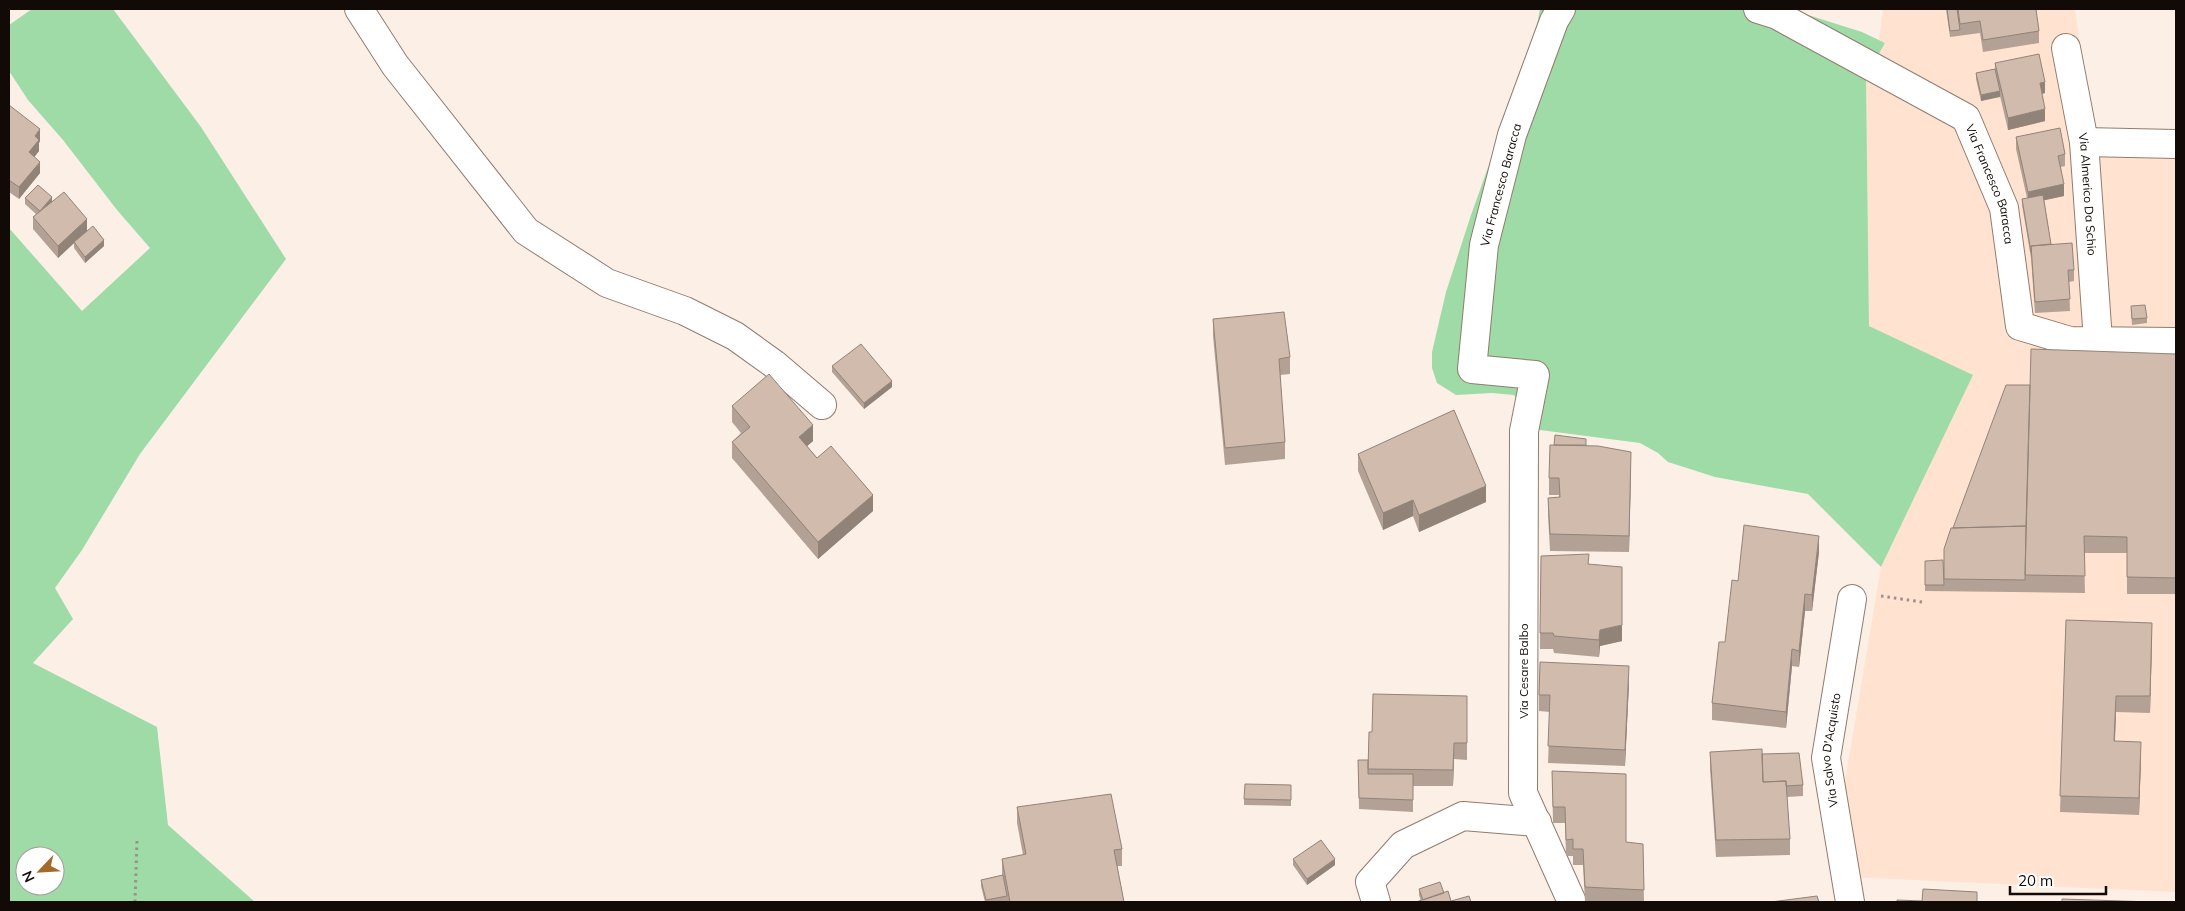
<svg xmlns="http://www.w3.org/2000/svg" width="2185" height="911" viewBox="0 0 2185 911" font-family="Mulish,sans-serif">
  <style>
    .built { fill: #ffe2cf }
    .green { fill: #9fdba7; fill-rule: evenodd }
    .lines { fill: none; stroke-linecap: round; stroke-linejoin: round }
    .minor-casing { stroke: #907c6f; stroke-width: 30 }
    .path { stroke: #9a9089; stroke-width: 3; stroke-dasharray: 2.5 4; stroke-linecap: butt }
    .minor { stroke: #fff; stroke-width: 28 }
    .wall { fill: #b3a195 }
    .shaded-wall { fill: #928379 }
    .building { fill: #d0bbad; stroke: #928379 }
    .labels { text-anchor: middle; stroke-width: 4; stroke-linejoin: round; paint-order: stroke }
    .street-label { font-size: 12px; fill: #110a06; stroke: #fff }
  </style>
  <rect width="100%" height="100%" fill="#fcefe6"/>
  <path class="built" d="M1883 9H2075L2092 131 2176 137V892L1849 877 1837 829 1881 567 1972 375 1869 326 1866 77 1885 43 1879 40Z"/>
  <path class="green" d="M32 9H113L201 127 286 259 140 454 82 550 55 588 73 619 33 663 157 727 168 825 255 902H9V228L82 311 150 248 117 210 63 140 28 100 9 71V25ZM25 856H55V886H25Z
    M1540 9H1789L1862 32 1885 43 1866 77 1869 326 1973 375 1881 567 1808 494 1715 477 1668 462 1658 453 1640 443 1540 430 1514 395 1492 393 1456 395 1437 383 1432 368V352L1446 292 1471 215 1535 36Z"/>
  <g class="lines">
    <g class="minor-casing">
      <g id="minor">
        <path d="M359 9 395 65 526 231 607 283 685 311 735 336 774 364 822 405"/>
        <path d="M1561 9 1554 21 1512 135 1484 245 1472 369 1535 375 1524 431 1523 793 1572 902"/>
        <path id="s1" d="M1758 9 1777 15 1966 118 2004 208 2020 326 2070 341 2176 342"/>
        <path id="s2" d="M2066 48 2084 142 2098 341"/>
        <path d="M2084 142 2176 144"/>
        <path d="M1376 902 1370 882 1403 845 1463 816 1537 822"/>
        <path id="s3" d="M1850 902 1826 758 1852 599"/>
      </g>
    </g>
    <path class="path" d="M1881 596 1922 602
      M135 902 137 841"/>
    <use href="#minor" class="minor"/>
  </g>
  <path class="wall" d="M1946 9H2036L2039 31V43L1983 52 1980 33 1950 37Z
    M1995 63 2045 93 2042 94 2045 121 2008 130 2000 96 1981 101 1976 79V73L1995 69Z
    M9 105 40 141 39 143V151L34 157 40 173 19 199 9 192Z
    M2016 137 2065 154V166L2061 167 2064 196 2044 200 2051 244 2074 270V281L2069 282 2070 311 2035 313 2031 258 2022 205V199L2027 198 2016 149Z
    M25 198 52 201 104 246 85 263 74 248V243L58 258 33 229V217L36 214 25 204Z
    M2131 306 2147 318V323L2132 325Z
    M1213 319 1290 357V374L1280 375 1285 442V459L1225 465 1213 336Z
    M2176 354V594H2127V553H2084L2085 593 1925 591V561L1944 581 1953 528 2030 385Z
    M832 366 892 387 864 409 832 372Z
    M732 406 813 441 807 446 817 458 873 511 818 559 732 458V442L741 433 732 422Z
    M1586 445 1631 468 1629 552 1550 551 1548 514V498L1559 497V495H1549V478Z
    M1358 454 1486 502 1419 532 1413 516 1383 530 1358 471Z
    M1819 552 1812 611H1805L1799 667 1792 666 1786 728 1712 720V703L1738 581Z
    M1589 564 1622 641 1600 646 1599 657 1554 653 1553 649H1540V633Z
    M2066 620 2152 639 2150 713 2116 712 2115 741 2141 758 2139 815 2060 812Z
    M1629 683 1625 766 1548 763 1550 712 1539 711V695Z
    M1467 696V760L1454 759 1453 786H1413V812L1359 809 1358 760H1368L1372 732Z
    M1710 752 1762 754 1803 785V796L1787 797 1790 839V855L1716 857 1710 769Z
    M1552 771 1626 842 1643 844 1644 902H1585L1583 865H1573V856H1566L1565 823H1553Z
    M1291 785V806L1244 805V799Z
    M1017 807 1122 849V866H1117L1124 902H985L981 886V880L1002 875V859L1023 855 1017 823Z
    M1293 859 1335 865 1307 885 1293 865Z
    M1419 889 1444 893 1451 901H1421L1419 895Z"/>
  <path class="shaded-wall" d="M2045 82V93L2040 94V83Z
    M2000 91V97L1981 101V95Z
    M2045 109V121L2008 130V118Z
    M40 129V141L39 143V151L29 164V152L35 136Z
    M40 162V173L19 199V187Z
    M2064 184V196L2028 204V192Z
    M52 197V203L40 212Z
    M87 219V231L58 258V246Z
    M104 240V246L85 263V257Z
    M892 381V387L864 409V403Z
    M813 425V441L799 453V437Z
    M1631 452V468L1629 552V536Z
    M1486 486V502L1419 532V515Z
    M873 495V511L818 559V542Z
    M1413 500V516L1383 530V513Z
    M1819 536V552L1812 611V595Z
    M1805 594V611L1799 667V651Z
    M2152 623V639L2150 713V696Z
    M1622 625V641L1600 646 1599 657V640L1600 630Z
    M1792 649V666L1786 728V712Z
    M1629 666V683L1625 766V750Z
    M2116 696V712L2114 758V741Z
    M2141 742V758L2139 815V798Z
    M1454 743V759L1453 786V770Z
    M1335 859V865L1307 885V879Z"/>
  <path class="building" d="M1947 9H1957L1960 30 1950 31Z
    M1958 9H2036L2039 31 1983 40 1980 21 1960 24Z
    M2039 54 2045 82 2040 83 2045 109 2008 118 1995 63Z
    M1995 69 2000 91 1981 95 1976 73Z
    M9 105 40 129 35 136 39 140 29 152 40 162 19 187 9 180Z
    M2060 128 2065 154 2058 156 2064 184 2028 192 2016 137Z
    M38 185 52 197 40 211 25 198Z
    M64 192 87 219 58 246 33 217Z
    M2043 195 2051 244 2031 246V252L2022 199Z
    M93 226 104 240 85 257 74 242Z
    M2072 243 2074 270H2068L2070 299 2035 302 2031 246Z
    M2145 305 2147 318 2132 319 2131 306Z
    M1284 312 1290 357 1279 359 1285 442 1225 448 1213 319Z
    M861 344 892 381 864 403 832 366Z
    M2031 349 2176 354V578L2127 577V537L2084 536 2085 576 2025 575Z
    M769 374 813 425 799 437 817 458 831 446 873 495 818 542 732 442 750 427 732 406Z
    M2006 385H2030L2026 526 1953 528Z
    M1454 410 1486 486 1419 515 1413 500 1383 513 1358 454Z
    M1555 435 1586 439V445H1554Z
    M1550 445 1598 446 1631 452 1629 536 1550 534 1548 498 1560 497 1559 478H1549Z
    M1744 525 1819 536 1812 595 1805 594 1799 651 1792 649 1786 712 1712 703 1719 642H1725L1732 580 1738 581Z
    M2026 526 2025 580 1944 579V549L1951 528Z
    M1589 554 1588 564 1622 567V625L1600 630 1599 640 1554 636 1553 633H1540L1541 556Z
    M1943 560 1944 585H1925V561Z
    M2066 620 2152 623 2150 696H2116L2114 741 2141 742 2139 798 2060 796Z
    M1540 662 1629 666 1625 750 1548 746 1550 695H1539Z
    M1373 694 1467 696V743H1454L1453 770 1368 769 1369 732H1372Z
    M1762 749 1763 782 1786 781 1790 839 1716 840 1710 752Z
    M1799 753 1803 785 1786 786V781L1763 782 1762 754Z
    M1358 760H1368V774H1413V800L1359 798Z
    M1552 771 1626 774V842L1643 844 1644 890 1585 887 1583 849H1573V839L1566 840 1565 807H1553Z
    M1245 784 1291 785V800L1244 799Z
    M1111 794 1122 849 1114 850 1124 902H1010L1002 859 1026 854 1017 807Z
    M1321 840 1335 859 1307 879 1293 859Z
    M1003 875 1007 896 986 900 981 880Z
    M1440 882 1444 893 1423 900 1419 889Z
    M1923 889 1977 892V902H1984H1897V900L1922 901Z
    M1448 891 1451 901 1469 896 1471 902H1416Z
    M1817 896 1819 902H1771Z
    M2062 899 2152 902H2062Z"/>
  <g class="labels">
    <g class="street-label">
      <text transform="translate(1501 185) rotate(-75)" y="4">Via Francesco Baracca</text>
      <text dy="4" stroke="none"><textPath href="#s1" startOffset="306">Via Francesco Baracca</textPath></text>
      <text dy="4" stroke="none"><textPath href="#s2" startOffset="148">Via Almerico Da Schio</textPath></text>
      <text transform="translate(1524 671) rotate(-90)" y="4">Via Cesare Balbo</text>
      <text dy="4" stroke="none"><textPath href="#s3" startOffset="154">Via Salvo D'Acquisto</textPath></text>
    </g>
  </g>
  <rect width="2185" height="911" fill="none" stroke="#110a06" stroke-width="20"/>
  <g transform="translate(40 871) rotate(245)"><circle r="24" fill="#ffffff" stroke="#a09d9b"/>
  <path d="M0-4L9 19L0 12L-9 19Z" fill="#a36a29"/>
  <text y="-8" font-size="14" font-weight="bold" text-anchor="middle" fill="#110a06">N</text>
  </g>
  <path d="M2010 886v8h96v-8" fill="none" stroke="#110a06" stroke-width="2.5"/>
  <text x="2018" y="886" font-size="15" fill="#110a06" stroke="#ffffff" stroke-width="4" paint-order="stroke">20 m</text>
</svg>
